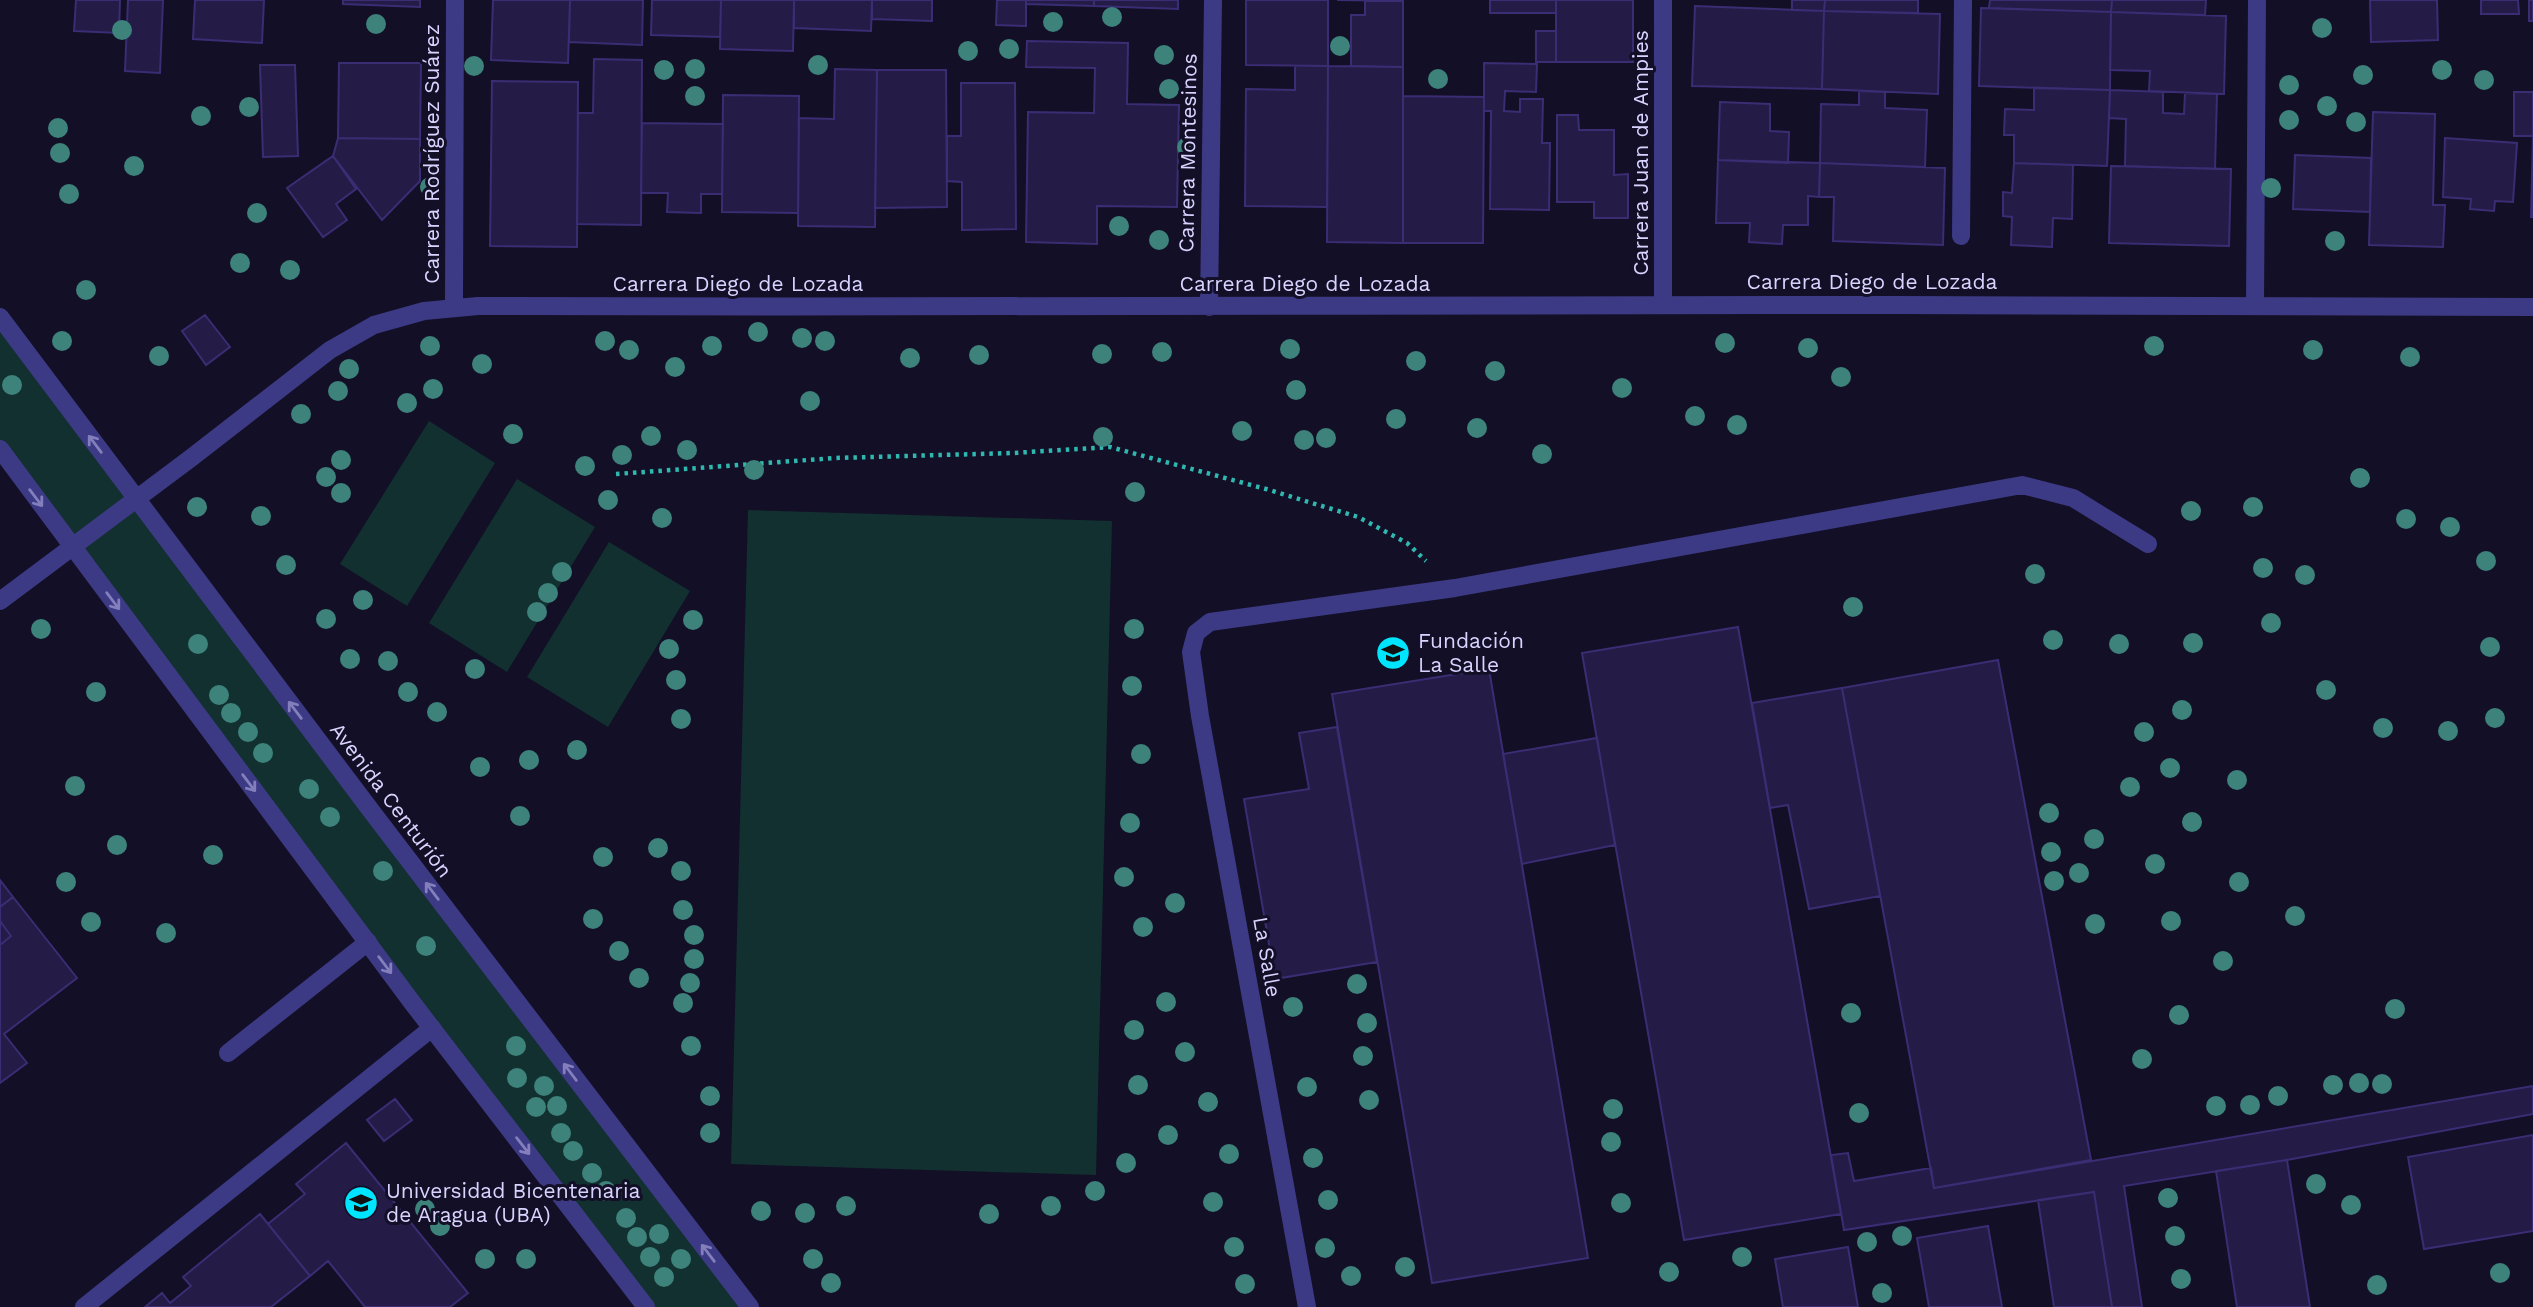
<svg xmlns="http://www.w3.org/2000/svg" width="2533" height="1307" viewBox="0 0 2533 1307" font-family="'Work Sans',sans-serif">
  <style>
    .green { fill: #12302f }
    .building { fill: #241b47; stroke: #3b2d73; stroke-width: 2 }
    .lines { fill: none; stroke-linecap: round; stroke-linejoin: round }
    .path { stroke: #2fb8b0; stroke-width: 4.5; stroke-dasharray: 3.5 5; stroke-linecap: butt }
    .service { stroke: #3d3a85; stroke-width: 18 }
    .minor { stroke: #3d3a85; stroke-width: 18 }
    .tree { fill: #3d827b }
    .oneway { stroke: #837fbc }
    .labels { text-anchor: middle; stroke-width: 6; stroke-linejoin: round; paint-order: stroke }
    .street-label { font-size: 21px; fill: #d9d4ff; stroke: #130f26 }
    .poi-label { font-size: 21px; fill: #d9d4ff; stroke: #130f26; text-anchor: start }
  </style>
  <rect width="100%" height="100%" fill="#130f26"/>
  <path class="green" d="M0 317 750 1307H646L0 449Z
    M429 421 495 463 407 606 340 564Z
    M517 479 595 527 507 672 429 623Z
    M748 510 1112 521 1096 1175 731 1164Z
    M609 542 690 591 608 727 527 677Z"/>
  <path class="building" d="M76 0H120L119 33 74 31Z
    M128 0H163L160 73 125 71Z
    M195 0H264L262 43 193 39Z
    M343 0H420V7L343 4Z
    M493 0H570L568 63 491 60Z
    M570 0H643L642 45 569 42Z
    M652 0H721L720 37 651 35Z
    M721 0H794L793 51 720 49Z
    M794 0H872L871 31 794 28Z
    M872 0H932V21L872 19Z
    M997 0H1026V26L996 25Z
    M1026 0H1094V6L1026 4Z
    M1094 0H1178V9L1094 6Z
    M1246 0H1328V66L1246 65Z
    M1337 0H1403V1Z
    M1490 0H1556V13H1490Z
    M1556 0H1633V62H1556Z
    M1792 0H1825L1824 11 1792 10Z
    M1825 0H1918V13L1824 11Z
    M1990 0H2112L2111 12 1989 8Z
    M2112 0H2206L2205 15 2111 12Z
    M2370 0H2437L2438 40 2371 42Z
    M2481 0H2518L2519 14H2481Z
    M2529 0H2533V21H2529Z
    M1365 1H1403V67L1351 66V15H1365Z
    M1695 6 1824 11 1822 89 1692 86Z
    M1981 8 2111 12 2110 90 1979 86Z
    M1824 11 1940 14 1938 94 1822 89Z
    M2111 12 2226 16 2224 94 2149 91 2150 71 2110 70Z
    M1536 31H1556V62H1536Z
    M1027 41 1128 43 1127 104 1179 105 1177 207 1097 206V244L1026 242 1028 112 1094 113 1095 68 1026 67Z
    M594 59 642 60 641 225 577 224 578 113H593Z
    M339 63H421L420 139 338 138Z
    M1484 63 1537 64 1536 92 1505 91 1504 111 1520 112V99H1543L1542 143H1550L1549 210 1490 209 1491 111H1484Z
    M260 65H295L298 156 263 157Z
    M1295 66H1328L1327 207 1245 206 1246 89 1295 90Z
    M1328 66 1403 67V243L1327 242Z
    M835 69 877 70 875 227 798 226 799 118 834 119Z
    M877 70H946L947 207 875 208Z
    M492 81 578 82 577 247 490 246Z
    M961 83H1015L1016 229 962 230V182L947 181V136H961Z
    M2034 88 2110 90 2107 166 2014 163V135H2004L2005 109 2034 110Z
    M2110 90 2163 92V113L2184 114 2185 93 2217 94 2215 169 2125 166 2126 119 2109 118Z
    M1859 91 1885 92V108L1927 110 1925 167 1820 163 1821 104 1859 105Z
    M2514 92H2533V217H2531L2533 136H2514Z
    M723 95 799 96 798 213 722 212Z
    M1403 96 1484 97 1483 243H1403Z
    M1720 102 1770 104V131L1789 132 1788 163 1718 160Z
    M2373 112 2435 114 2433 205H2445L2443 247 2369 245Z
    M1557 115H1578L1579 130H1614V175L1628 174V218H1594V202H1557Z
    M642 123 723 124 722 194H701V213L667 212 668 193H641Z
    M338 138 420 139V181L382 220 333 156Z
    M2445 138 2517 143 2513 202 2495 201 2494 211 2470 209 2471 199 2443 197Z
    M2295 155 2371 158 2370 212 2293 209Z
    M333 156 356 189 336 204 347 220 323 237 287 188Z
    M1718 160 1820 163 1819 197 1808 196V225H1783L1782 244 1749 242 1750 223H1716Z
    M1820 163 1945 168 1943 245 1833 241 1834 197H1819Z
    M2014 163 2073 165 2072 219 2053 218 2052 247 2011 245 2012 217 2003 216V192L2012 193Z
    M2111 166 2231 169 2229 246 2109 243Z
    M205 315 230 347 206 365 182 331Z
    M1738 627 1841 1214 1684 1240 1582 653Z
    M1998 660 2091 1160 1934 1188 1842 688Z
    M1489 669 1588 1258 1432 1283 1332 694Z
    M1842 688 1880 896 1809 909 1788 805 1770 808 1752 703Z
    M1337 727 1377 962 1275 979 1244 799 1309 789 1299 733Z
    M1597 738 1615 845 1522 864 1503 754Z
    M0 880 13 897 0 907Z
    M13 897 77 978 4 1034 27 1063 0 1083V907Z
    M0 921 11 936 0 945Z
    M2533 1086V1114L2287 1160 2124 1186 2142 1307H2112L2094 1192 1844 1230 1831 1155 1848 1153 1854 1181 1931 1168 1934 1188Z
    M395 1099 412 1120 384 1141 367 1120Z
    M2533 1135V1231L2424 1249 2408 1157Z
    M346 1143 468 1293 450 1307H365L328 1261 310 1276 268 1224 305 1194 296 1184Z
    M2287 1160 2310 1307H2237L2216 1171Z
    M2094 1192 2112 1307H2054L2038 1200Z
    M260 1214 310 1276 271 1307H145L162 1293 170 1303 191 1286 183 1277Z
    M1988 1226 2002 1307H1929L1917 1238Z
    M1848 1247 1858 1307H1783L1775 1259Z"/>
  <g class="lines">
    <path class="path" d="M616 474 835 458 1013 453 1110 447 1266 489 1358 517 1407 543 1426 561"/>
    <path class="service" d="M228 1053 368 942
      M84 1307 432 1028
      M1307 1307 1200 716 1191 652 1196 633 1210 622 1455 588 2022 485 2073 498 2148 544"/>
    <path class="minor" d="M1961 236 1963 0
      M1663 305V0
      M2255 305 2257 0
      M1209 307 1213 0
      M454 308 455 0
      M0 317 369 808 750 1307
      M0 449 414 1005 646 1307
      M0 601 191 458 330 350 374 325 424 311 478 306C1163 308 1848 302 2533 307"/>
  </g>
  <g class="tree">
    <circle cx="1112" cy="17" r="10"/>
    <circle cx="1053" cy="22" r="10"/>
    <circle cx="376" cy="24" r="10"/>
    <circle cx="2322" cy="28" r="10"/>
    <circle cx="122" cy="30" r="10"/>
    <circle cx="1340" cy="46" r="10"/>
    <circle cx="1009" cy="49" r="10"/>
    <circle cx="968" cy="51" r="10"/>
    <circle cx="1164" cy="55" r="10"/>
    <circle cx="818" cy="65" r="10"/>
    <circle cx="474" cy="66" r="10"/>
    <circle cx="695" cy="69" r="10"/>
    <circle cx="664" cy="70" r="10"/>
    <circle cx="2442" cy="70" r="10"/>
    <circle cx="2363" cy="75" r="10"/>
    <circle cx="1438" cy="79" r="10"/>
    <circle cx="2484" cy="80" r="10"/>
    <circle cx="2289" cy="85" r="10"/>
    <circle cx="1169" cy="89" r="10"/>
    <circle cx="695" cy="96" r="10"/>
    <circle cx="2327" cy="106" r="10"/>
    <circle cx="249" cy="107" r="10"/>
    <circle cx="201" cy="116" r="10"/>
    <circle cx="2289" cy="120" r="10"/>
    <circle cx="2356" cy="122" r="10"/>
    <circle cx="58" cy="128" r="10"/>
    <circle cx="1187" cy="147" r="10"/>
    <circle cx="60" cy="153" r="10"/>
    <circle cx="134" cy="166" r="10"/>
    <circle cx="430" cy="187" r="10"/>
    <circle cx="2271" cy="188" r="10"/>
    <circle cx="69" cy="194" r="10"/>
    <circle cx="257" cy="213" r="10"/>
    <circle cx="1119" cy="226" r="10"/>
    <circle cx="1159" cy="240" r="10"/>
    <circle cx="2335" cy="241" r="10"/>
    <circle cx="240" cy="263" r="10"/>
    <circle cx="290" cy="270" r="10"/>
    <circle cx="86" cy="290" r="10"/>
    <circle cx="758" cy="332" r="10"/>
    <circle cx="802" cy="338" r="10"/>
    <circle cx="62" cy="341" r="10"/>
    <circle cx="605" cy="341" r="10"/>
    <circle cx="825" cy="341" r="10"/>
    <circle cx="1725" cy="343" r="10"/>
    <circle cx="430" cy="346" r="10"/>
    <circle cx="712" cy="346" r="10"/>
    <circle cx="2154" cy="346" r="10"/>
    <circle cx="1808" cy="348" r="10"/>
    <circle cx="1290" cy="349" r="10"/>
    <circle cx="629" cy="350" r="10"/>
    <circle cx="2313" cy="350" r="10"/>
    <circle cx="1162" cy="352" r="10"/>
    <circle cx="1102" cy="354" r="10"/>
    <circle cx="979" cy="355" r="10"/>
    <circle cx="159" cy="356" r="10"/>
    <circle cx="2410" cy="357" r="10"/>
    <circle cx="910" cy="358" r="10"/>
    <circle cx="1416" cy="361" r="10"/>
    <circle cx="482" cy="364" r="10"/>
    <circle cx="675" cy="367" r="10"/>
    <circle cx="349" cy="369" r="10"/>
    <circle cx="1495" cy="371" r="10"/>
    <circle cx="1841" cy="377" r="10"/>
    <circle cx="12" cy="385" r="10"/>
    <circle cx="1622" cy="388" r="10"/>
    <circle cx="433" cy="389" r="10"/>
    <circle cx="1296" cy="390" r="10"/>
    <circle cx="338" cy="391" r="10"/>
    <circle cx="810" cy="401" r="10"/>
    <circle cx="407" cy="403" r="10"/>
    <circle cx="301" cy="414" r="10"/>
    <circle cx="1695" cy="416" r="10"/>
    <circle cx="1396" cy="419" r="10"/>
    <circle cx="1737" cy="425" r="10"/>
    <circle cx="1477" cy="428" r="10"/>
    <circle cx="1242" cy="431" r="10"/>
    <circle cx="513" cy="434" r="10"/>
    <circle cx="651" cy="436" r="10"/>
    <circle cx="1103" cy="437" r="10"/>
    <circle cx="1326" cy="438" r="10"/>
    <circle cx="1304" cy="440" r="10"/>
    <circle cx="687" cy="450" r="10"/>
    <circle cx="1542" cy="454" r="10"/>
    <circle cx="622" cy="455" r="10"/>
    <circle cx="341" cy="460" r="10"/>
    <circle cx="585" cy="466" r="10"/>
    <circle cx="754" cy="470" r="10"/>
    <circle cx="326" cy="477" r="10"/>
    <circle cx="2360" cy="478" r="10"/>
    <circle cx="1135" cy="492" r="10"/>
    <circle cx="341" cy="493" r="10"/>
    <circle cx="608" cy="500" r="10"/>
    <circle cx="197" cy="507" r="10"/>
    <circle cx="2253" cy="507" r="10"/>
    <circle cx="2191" cy="511" r="10"/>
    <circle cx="261" cy="516" r="10"/>
    <circle cx="662" cy="518" r="10"/>
    <circle cx="2406" cy="519" r="10"/>
    <circle cx="2450" cy="527" r="10"/>
    <circle cx="2486" cy="561" r="10"/>
    <circle cx="286" cy="565" r="10"/>
    <circle cx="2263" cy="568" r="10"/>
    <circle cx="562" cy="572" r="10"/>
    <circle cx="2035" cy="574" r="10"/>
    <circle cx="2305" cy="575" r="10"/>
    <circle cx="548" cy="593" r="10"/>
    <circle cx="363" cy="600" r="10"/>
    <circle cx="1853" cy="607" r="10"/>
    <circle cx="537" cy="612" r="10"/>
    <circle cx="326" cy="619" r="10"/>
    <circle cx="693" cy="620" r="10"/>
    <circle cx="2271" cy="623" r="10"/>
    <circle cx="41" cy="629" r="10"/>
    <circle cx="1134" cy="629" r="10"/>
    <circle cx="2053" cy="640" r="10"/>
    <circle cx="2193" cy="643" r="10"/>
    <circle cx="198" cy="644" r="10"/>
    <circle cx="2119" cy="644" r="10"/>
    <circle cx="2490" cy="647" r="10"/>
    <circle cx="669" cy="649" r="10"/>
    <circle cx="350" cy="659" r="10"/>
    <circle cx="388" cy="661" r="10"/>
    <circle cx="475" cy="669" r="10"/>
    <circle cx="676" cy="680" r="10"/>
    <circle cx="1132" cy="686" r="10"/>
    <circle cx="2326" cy="690" r="10"/>
    <circle cx="96" cy="692" r="10"/>
    <circle cx="408" cy="692" r="10"/>
    <circle cx="219" cy="695" r="10"/>
    <circle cx="2182" cy="710" r="10"/>
    <circle cx="437" cy="712" r="10"/>
    <circle cx="231" cy="713" r="10"/>
    <circle cx="2495" cy="718" r="10"/>
    <circle cx="681" cy="719" r="10"/>
    <circle cx="2383" cy="728" r="10"/>
    <circle cx="2448" cy="731" r="10"/>
    <circle cx="248" cy="732" r="10"/>
    <circle cx="2144" cy="732" r="10"/>
    <circle cx="577" cy="750" r="10"/>
    <circle cx="263" cy="753" r="10"/>
    <circle cx="1141" cy="754" r="10"/>
    <circle cx="529" cy="760" r="10"/>
    <circle cx="480" cy="767" r="10"/>
    <circle cx="2170" cy="768" r="10"/>
    <circle cx="2237" cy="780" r="10"/>
    <circle cx="75" cy="786" r="10"/>
    <circle cx="2130" cy="787" r="10"/>
    <circle cx="309" cy="789" r="10"/>
    <circle cx="2049" cy="813" r="10"/>
    <circle cx="520" cy="816" r="10"/>
    <circle cx="330" cy="817" r="10"/>
    <circle cx="2192" cy="822" r="10"/>
    <circle cx="1130" cy="823" r="10"/>
    <circle cx="2094" cy="839" r="10"/>
    <circle cx="117" cy="845" r="10"/>
    <circle cx="658" cy="848" r="10"/>
    <circle cx="2051" cy="852" r="10"/>
    <circle cx="213" cy="855" r="10"/>
    <circle cx="603" cy="857" r="10"/>
    <circle cx="2155" cy="864" r="10"/>
    <circle cx="383" cy="871" r="10"/>
    <circle cx="681" cy="871" r="10"/>
    <circle cx="2079" cy="873" r="10"/>
    <circle cx="1124" cy="877" r="10"/>
    <circle cx="2054" cy="881" r="10"/>
    <circle cx="66" cy="882" r="10"/>
    <circle cx="2239" cy="882" r="10"/>
    <circle cx="1175" cy="903" r="10"/>
    <circle cx="683" cy="910" r="10"/>
    <circle cx="2295" cy="916" r="10"/>
    <circle cx="593" cy="919" r="10"/>
    <circle cx="2171" cy="921" r="10"/>
    <circle cx="91" cy="922" r="10"/>
    <circle cx="2095" cy="924" r="10"/>
    <circle cx="1143" cy="927" r="10"/>
    <circle cx="166" cy="933" r="10"/>
    <circle cx="694" cy="935" r="10"/>
    <circle cx="426" cy="946" r="10"/>
    <circle cx="619" cy="951" r="10"/>
    <circle cx="694" cy="959" r="10"/>
    <circle cx="2223" cy="961" r="10"/>
    <circle cx="639" cy="978" r="10"/>
    <circle cx="690" cy="983" r="10"/>
    <circle cx="1357" cy="984" r="10"/>
    <circle cx="1166" cy="1002" r="10"/>
    <circle cx="683" cy="1003" r="10"/>
    <circle cx="1293" cy="1007" r="10"/>
    <circle cx="2395" cy="1009" r="10"/>
    <circle cx="1851" cy="1013" r="10"/>
    <circle cx="2179" cy="1015" r="10"/>
    <circle cx="1367" cy="1023" r="10"/>
    <circle cx="1134" cy="1030" r="10"/>
    <circle cx="516" cy="1046" r="10"/>
    <circle cx="691" cy="1046" r="10"/>
    <circle cx="1185" cy="1052" r="10"/>
    <circle cx="1363" cy="1056" r="10"/>
    <circle cx="2142" cy="1059" r="10"/>
    <circle cx="517" cy="1078" r="10"/>
    <circle cx="2359" cy="1083" r="10"/>
    <circle cx="2382" cy="1084" r="10"/>
    <circle cx="1138" cy="1085" r="10"/>
    <circle cx="2333" cy="1085" r="10"/>
    <circle cx="544" cy="1086" r="10"/>
    <circle cx="1307" cy="1087" r="10"/>
    <circle cx="710" cy="1096" r="10"/>
    <circle cx="2278" cy="1096" r="10"/>
    <circle cx="1369" cy="1100" r="10"/>
    <circle cx="1208" cy="1102" r="10"/>
    <circle cx="2250" cy="1105" r="10"/>
    <circle cx="557" cy="1106" r="10"/>
    <circle cx="2216" cy="1106" r="10"/>
    <circle cx="536" cy="1107" r="10"/>
    <circle cx="1613" cy="1109" r="10"/>
    <circle cx="1859" cy="1113" r="10"/>
    <circle cx="561" cy="1133" r="10"/>
    <circle cx="710" cy="1133" r="10"/>
    <circle cx="1168" cy="1135" r="10"/>
    <circle cx="1611" cy="1142" r="10"/>
    <circle cx="573" cy="1151" r="10"/>
    <circle cx="1229" cy="1154" r="10"/>
    <circle cx="1313" cy="1158" r="10"/>
    <circle cx="1126" cy="1163" r="10"/>
    <circle cx="592" cy="1173" r="10"/>
    <circle cx="2316" cy="1184" r="10"/>
    <circle cx="606" cy="1191" r="10"/>
    <circle cx="1095" cy="1191" r="10"/>
    <circle cx="2168" cy="1198" r="10"/>
    <circle cx="1328" cy="1200" r="10"/>
    <circle cx="1213" cy="1202" r="10"/>
    <circle cx="1621" cy="1203" r="10"/>
    <circle cx="2351" cy="1205" r="10"/>
    <circle cx="846" cy="1206" r="10"/>
    <circle cx="1051" cy="1206" r="10"/>
    <circle cx="425" cy="1209" r="10"/>
    <circle cx="761" cy="1211" r="10"/>
    <circle cx="805" cy="1213" r="10"/>
    <circle cx="989" cy="1214" r="10"/>
    <circle cx="626" cy="1218" r="10"/>
    <circle cx="440" cy="1226" r="10"/>
    <circle cx="659" cy="1234" r="10"/>
    <circle cx="1902" cy="1236" r="10"/>
    <circle cx="2175" cy="1236" r="10"/>
    <circle cx="637" cy="1237" r="10"/>
    <circle cx="1867" cy="1242" r="10"/>
    <circle cx="1234" cy="1247" r="10"/>
    <circle cx="1325" cy="1248" r="10"/>
    <circle cx="650" cy="1257" r="10"/>
    <circle cx="1742" cy="1257" r="10"/>
    <circle cx="485" cy="1259" r="10"/>
    <circle cx="526" cy="1259" r="10"/>
    <circle cx="681" cy="1259" r="10"/>
    <circle cx="813" cy="1259" r="10"/>
    <circle cx="1405" cy="1267" r="10"/>
    <circle cx="1669" cy="1272" r="10"/>
    <circle cx="2500" cy="1273" r="10"/>
    <circle cx="1351" cy="1276" r="10"/>
    <circle cx="664" cy="1277" r="10"/>
    <circle cx="2181" cy="1279" r="10"/>
    <circle cx="831" cy="1283" r="10"/>
    <circle cx="1245" cy="1284" r="10"/>
    <circle cx="2377" cy="1285" r="10"/>
    <circle cx="1882" cy="1293" r="10"/>
  </g>
  <defs><path id="oneway-shaft" d="M-6 0H5M1.5-3L5.5 0L1.5 3" fill="none" stroke-width="1.6" stroke-linecap="round" stroke-linejoin="round" transform="scale(1.75)"/></defs>
  <g class="oneway">
    <use href="#oneway-shaft" transform="translate(95 444) rotate(-127)"/>
    <use href="#oneway-shaft" transform="translate(36 498) rotate(53)"/>
    <use href="#oneway-shaft" transform="translate(113 601) rotate(53)"/>
    <use href="#oneway-shaft" transform="translate(295 710) rotate(-127)"/>
    <use href="#oneway-shaft" transform="translate(249 783) rotate(53)"/>
    <use href="#oneway-shaft" transform="translate(432 891) rotate(-127)"/>
    <use href="#oneway-shaft" transform="translate(385 965) rotate(53)"/>
    <use href="#oneway-shaft" transform="translate(570 1072) rotate(-127)"/>
    <use href="#oneway-shaft" transform="translate(523 1146) rotate(52)"/>
    <use href="#oneway-shaft" transform="translate(708 1253) rotate(-127)"/>
  </g>
  <defs>
    <g id="school-disc" transform="scale(1.75)"><circle r="9.5" fill="#00e5ff" stroke="#130f26"/><path d="M0-5L7-2L0 1L-7-2ZM-4 1L0 2.5L4 1V4Q0 6-4 4Z" fill="#111"/></g>
    <g id="university-disc" transform="scale(1.75)"><circle r="9.5" fill="#00e5ff" stroke="#130f26"/><path d="M0-5L7-2L0 1L-7-2ZM-4 1L0 2.5L4 1V4Q0 6-4 4Z" fill="#111"/></g>
  </defs>
  <g fill-rule="evenodd">
    <use href="#school-disc" x="1393" y="653"/>
    <use href="#university-disc" x="361" y="1203"/>
  </g>
  <g class="labels">
    <g class="street-label">
      <text transform="translate(1188 153) rotate(-89)" y="7">Carrera Montesinos</text>
      <text transform="translate(1641 153) rotate(-90)" y="7">Carrera Juan de Ampies</text>
      <text transform="translate(432 154) rotate(-90)" y="7">Carrera Rodríguez Suárez</text>
      <text x="1872" y="289">Carrera Diego de Lozada</text>
      <text x="738" y="291">Carrera Diego de Lozada</text>
      <text x="1305" y="291">Carrera Diego de Lozada</text>
      <text transform="translate(391 800) rotate(53)" y="7">Avenida Centurión</text>
      <text transform="translate(1267 957) rotate(80)" y="7">La Salle</text>
    </g>
    <g class="poi-label">
      <text x="1418" y="648">Fundación<tspan x="1418" dy="24">La Salle</tspan></text>
      <text x="386" y="1198">Universidad Bicentenaria<tspan x="386" dy="24">de Aragua (UBA)</tspan></text>
    </g>
  </g>
</svg>
